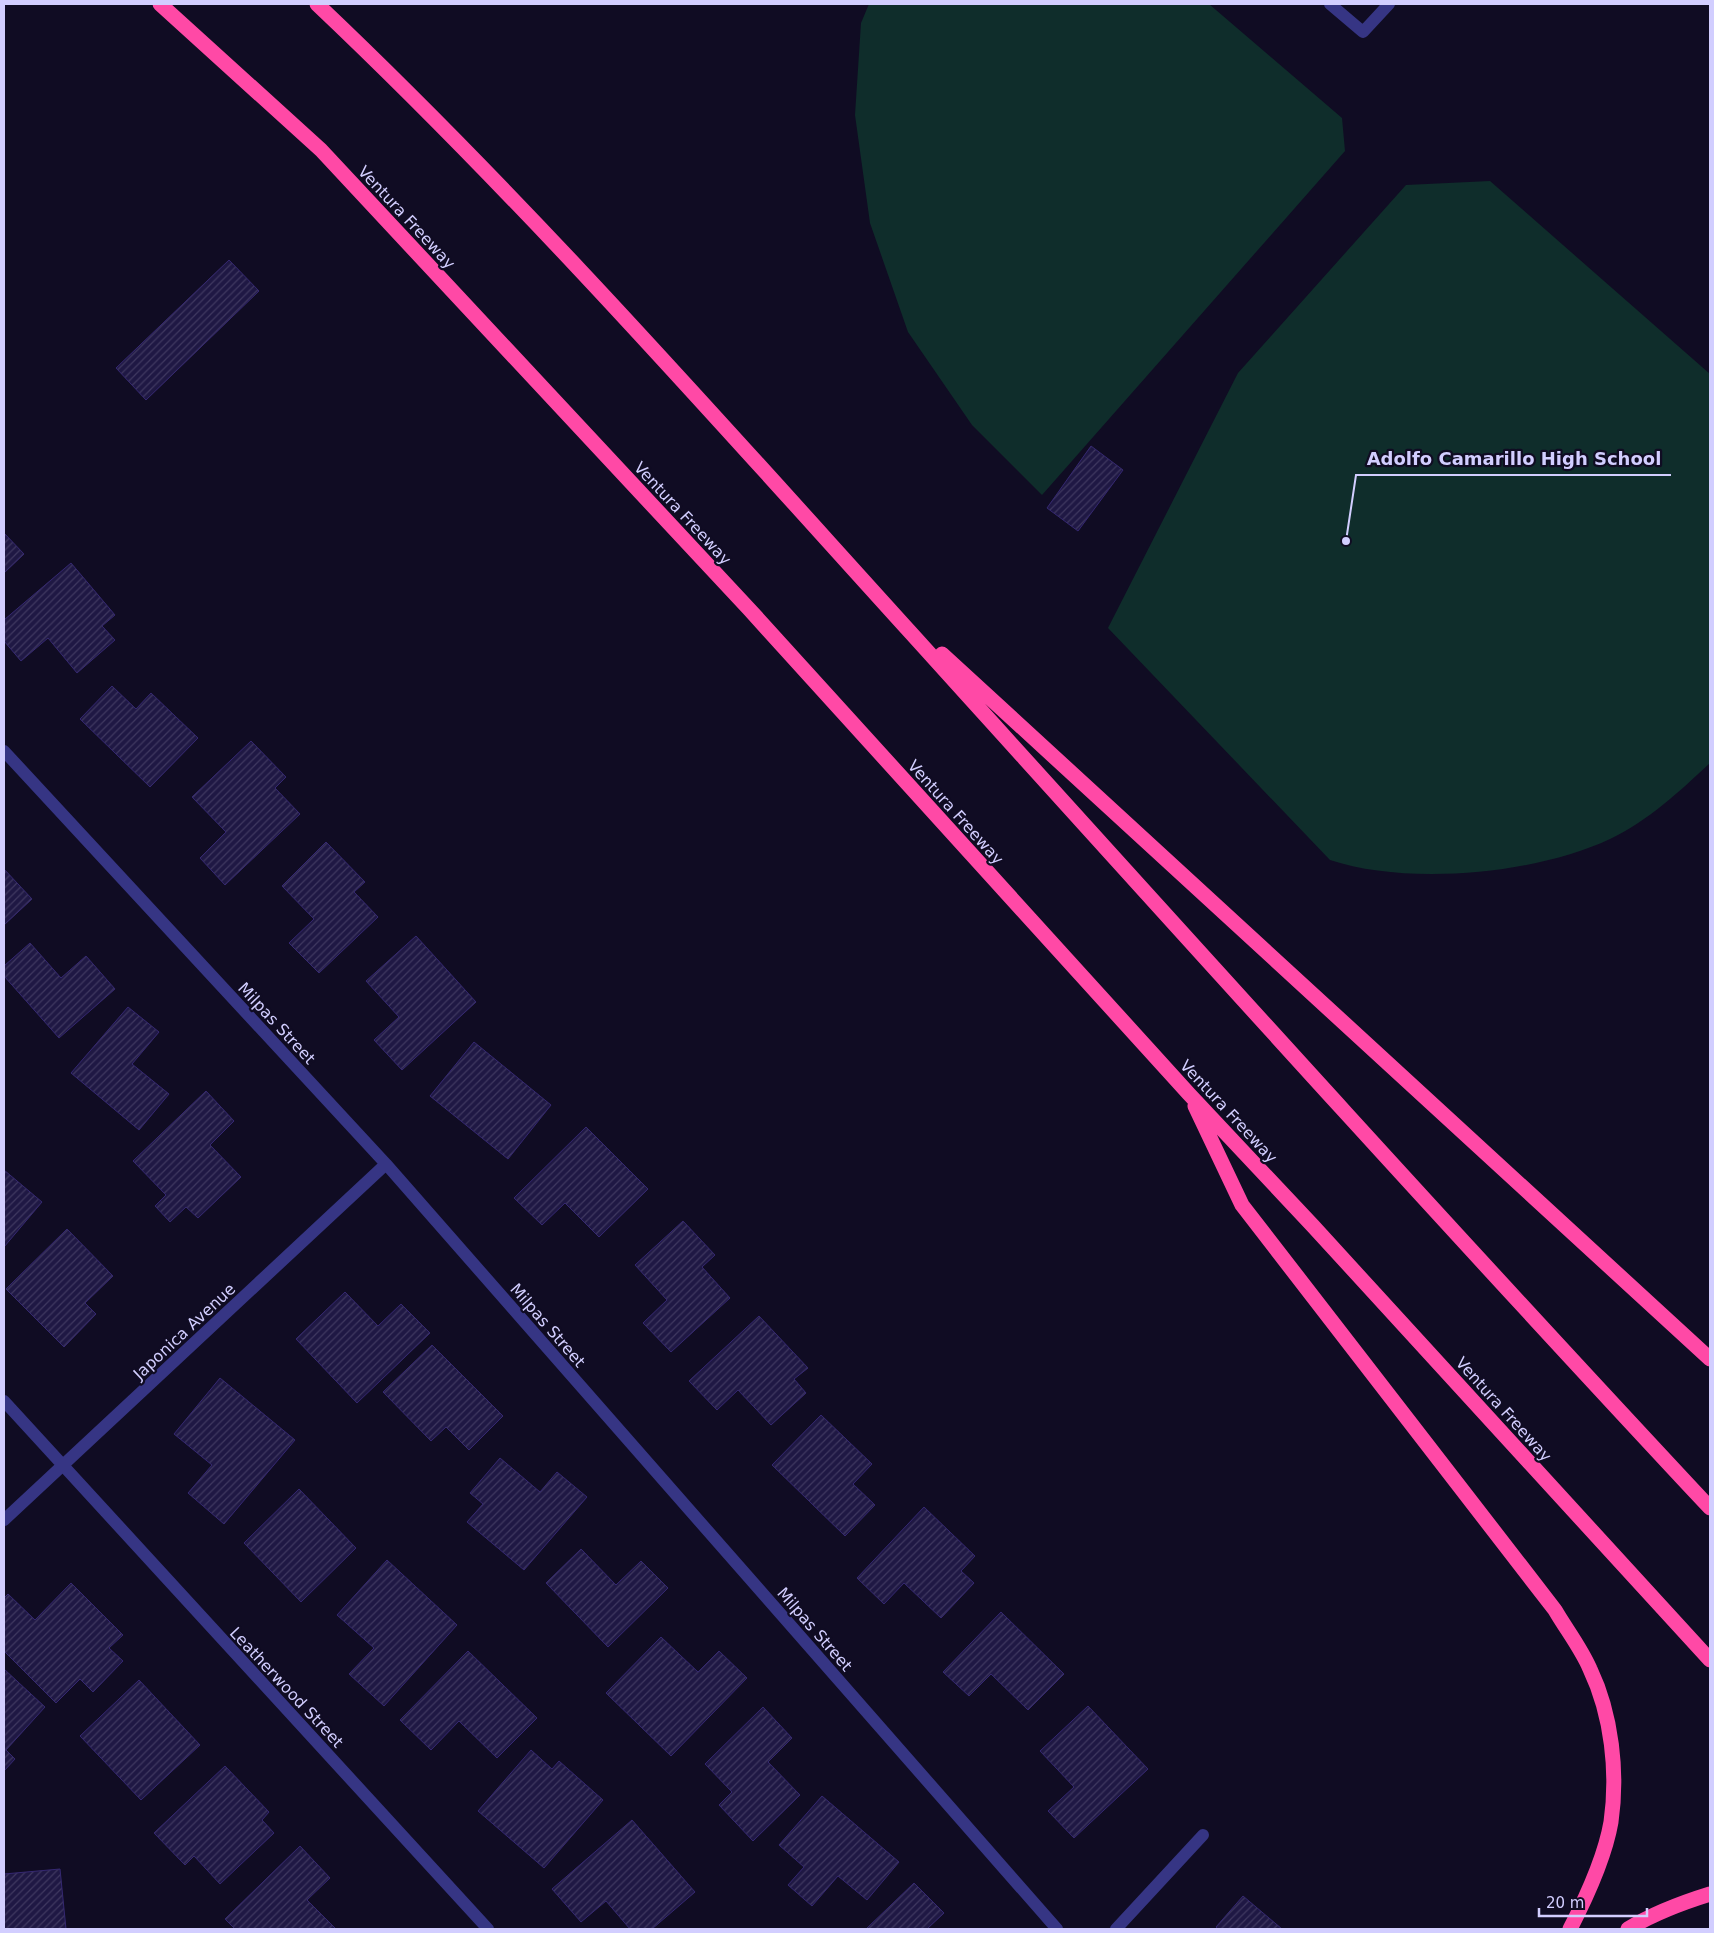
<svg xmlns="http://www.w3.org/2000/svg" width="1714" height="1933" viewBox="0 0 1714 1933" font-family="'DejaVu Sans',sans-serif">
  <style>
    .garden { fill: #0f2d2b }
    .building { fill: url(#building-hatch); stroke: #352871 }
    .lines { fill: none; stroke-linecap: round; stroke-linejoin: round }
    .service { stroke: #363584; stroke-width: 12 }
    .minor { stroke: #363584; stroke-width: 12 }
    .motorway { stroke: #ff49a6; stroke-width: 15 }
    .labels { text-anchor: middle; stroke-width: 4.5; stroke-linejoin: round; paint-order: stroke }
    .street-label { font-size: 16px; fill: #d2ceff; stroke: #100c23 }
    .leader { fill: none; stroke: #d2ceff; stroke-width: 2 }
    .callout-dot { fill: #d2ceff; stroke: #100c23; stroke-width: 2 }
    .callout-label { font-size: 18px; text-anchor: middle; font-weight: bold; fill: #d2ceff; stroke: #100c23; stroke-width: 4.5; stroke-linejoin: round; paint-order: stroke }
  </style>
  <defs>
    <pattern id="building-hatch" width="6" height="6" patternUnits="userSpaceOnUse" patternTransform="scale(1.25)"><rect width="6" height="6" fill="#1f1844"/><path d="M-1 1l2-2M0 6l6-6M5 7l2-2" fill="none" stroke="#3f3860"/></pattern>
  </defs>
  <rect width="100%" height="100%" fill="#100c23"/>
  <path class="garden" d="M869 4H1209L1342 118 1345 151 1042 495 972 425 908 332 870 223 855 115 861 23Z
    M1490 181 1710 374V763C1680 791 1648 821 1610 839 1536 874 1408 886 1330 860L1108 628 1238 373 1406 185Z"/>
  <path class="building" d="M229 260 259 291 146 400 116 368Z
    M1091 446 1123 470 1078 531 1047 508Z
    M4 533 24 554 4 573Z
    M71 563 115 615 102 626 115 640 77 673 48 638 21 661 4 641V620Z
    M112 686 136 709 151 693 198 738 150 787 80 719Z
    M251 741 286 777 275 788 300 814 225 885 200 858 226 832 192 797Z
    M326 842 365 882 354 892 378 917 319 973 289 943 314 919 282 886Z
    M4 869 32 899 4 925Z
    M416 936 476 1002 402 1070 374 1040 399 1017 366 981Z
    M30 943 61 978 86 956 115 989 59 1038 4 976V966Z
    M128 1007 159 1032 132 1064 169 1094 139 1130 71 1073Z
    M474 1042 551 1105 508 1159 430 1096Z
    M206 1091 234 1121 210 1145 241 1177 198 1218 186 1207 170 1222 155 1206 166 1195 133 1161Z
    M586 1127 648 1189 599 1237 565 1203 542 1225 514 1198Z
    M4 1170 42 1202 4 1247Z
    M683 1221 715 1255 702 1267 730 1298 671 1352 643 1323 667 1300 635 1265Z
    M67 1229 113 1276 85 1303 96 1314 64 1347 6 1289Z
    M345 1292 378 1326 401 1304 430 1333 357 1403 296 1339Z
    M759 1316 808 1368 794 1379 806 1393 771 1425 738 1390 717 1410 689 1381Z
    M432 1345 503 1416 469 1450 446 1427 431 1441 383 1392Z
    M220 1378 295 1440 224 1524 188 1493 212 1465 174 1434Z
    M821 1415 872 1464 853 1484 875 1505 845 1536 772 1465Z
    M500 1458 540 1492 557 1472 587 1497 524 1570 467 1522 483 1504 470 1493Z
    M299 1489 356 1548 301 1602 244 1543Z
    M924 1507 975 1556 961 1571 974 1583 941 1618 904 1583 884 1604 857 1578Z
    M581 1549 616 1585 641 1561 668 1588 608 1647 546 1583Z
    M387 1560 457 1625 384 1706 349 1674 374 1648 337 1615Z
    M71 1583 123 1635 109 1648 123 1661 93 1692 80 1679 56 1703 4 1651V1598L8 1594 35 1620Z
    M1001 1612 1064 1674 1028 1710 991 1674 969 1696 943 1672Z
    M661 1637 698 1672 719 1651 747 1678 671 1756 606 1693Z
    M468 1651 537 1718 497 1758 459 1721 431 1750 400 1720Z
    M4 1669 45 1707 6 1750 15 1759 4 1771Z
    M139 1680 200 1745 141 1800 80 1736Z
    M1088 1706 1148 1769 1074 1838 1048 1811 1074 1787 1040 1751Z
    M763 1707 792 1738 768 1762 800 1795 753 1841 719 1805 732 1792 705 1764Z
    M531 1750 552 1769 559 1761 603 1800 544 1868 478 1811Z
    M225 1766 269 1812 262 1820 274 1833 220 1884 194 1856 185 1865 154 1833Z
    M822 1796 899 1862 867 1900 838 1876 812 1906 788 1885 804 1867 779 1845Z
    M632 1820 695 1892 652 1929H630L606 1901 581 1922 552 1889Z
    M300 1846 330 1878 307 1900 336 1929H235L225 1919Z
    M60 1869 66 1929H4V1874Z
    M914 1883 944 1913 927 1929H866Z
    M1243 1896 1282 1929H1218L1216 1927Z"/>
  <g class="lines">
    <path class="service" d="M1330 4 1363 32 1389 4"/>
    <path class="minor" d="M4 751 386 1164 1057 1929
      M4 1401 488 1929
      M4 1520 386 1164
      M1116 1929 1203 1835"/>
    <path class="motorway" d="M160 4 321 150 749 609 1189 1094 1313 1226 1710 1660
      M317 4C526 202 717 419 911 633 1176 926 1440 1219 1710 1508
      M942 654 1710 1359
      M1195 1106 1242 1205 1555 1610C1566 1629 1581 1648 1590 1669 1612 1715 1618 1773 1611 1822 1605 1857 1586 1898 1570 1929
      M1628 1929C1654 1913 1681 1903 1710 1894"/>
  </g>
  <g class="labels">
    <g class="street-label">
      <text transform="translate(407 217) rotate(47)" y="6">Ventura Freeway</text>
      <text transform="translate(683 513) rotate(47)" y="6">Ventura Freeway</text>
      <text transform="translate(956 812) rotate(48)" y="6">Ventura Freeway</text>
      <text transform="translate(277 1023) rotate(47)" y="6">Milpas Street</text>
      <text transform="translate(1229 1111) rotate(47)" y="6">Ventura Freeway</text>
      <text transform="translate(548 1325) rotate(49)" y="6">Milpas Street</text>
      <text transform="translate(184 1331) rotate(-43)" y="6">Japonica Avenue</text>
      <text transform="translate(1504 1409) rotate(48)" y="6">Ventura Freeway</text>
      <text transform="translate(815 1629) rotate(49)" y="6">Milpas Street</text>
      <text transform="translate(287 1687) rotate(47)" y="6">Leatherwood Street</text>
    </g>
  </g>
  <path class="leader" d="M1346 541L1356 475H1671"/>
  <circle class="callout-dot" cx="1346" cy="541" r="5"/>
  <g class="callout-label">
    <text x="1514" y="465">Adolfo Camarillo High School</text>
  </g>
  <rect width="1714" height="1933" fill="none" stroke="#d2ceff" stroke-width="10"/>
  <path d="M1539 1908v8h108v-8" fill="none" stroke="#d2ceff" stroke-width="2.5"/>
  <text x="1546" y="1908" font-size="15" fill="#d2ceff" stroke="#100c23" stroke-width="4" paint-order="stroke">20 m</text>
</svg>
